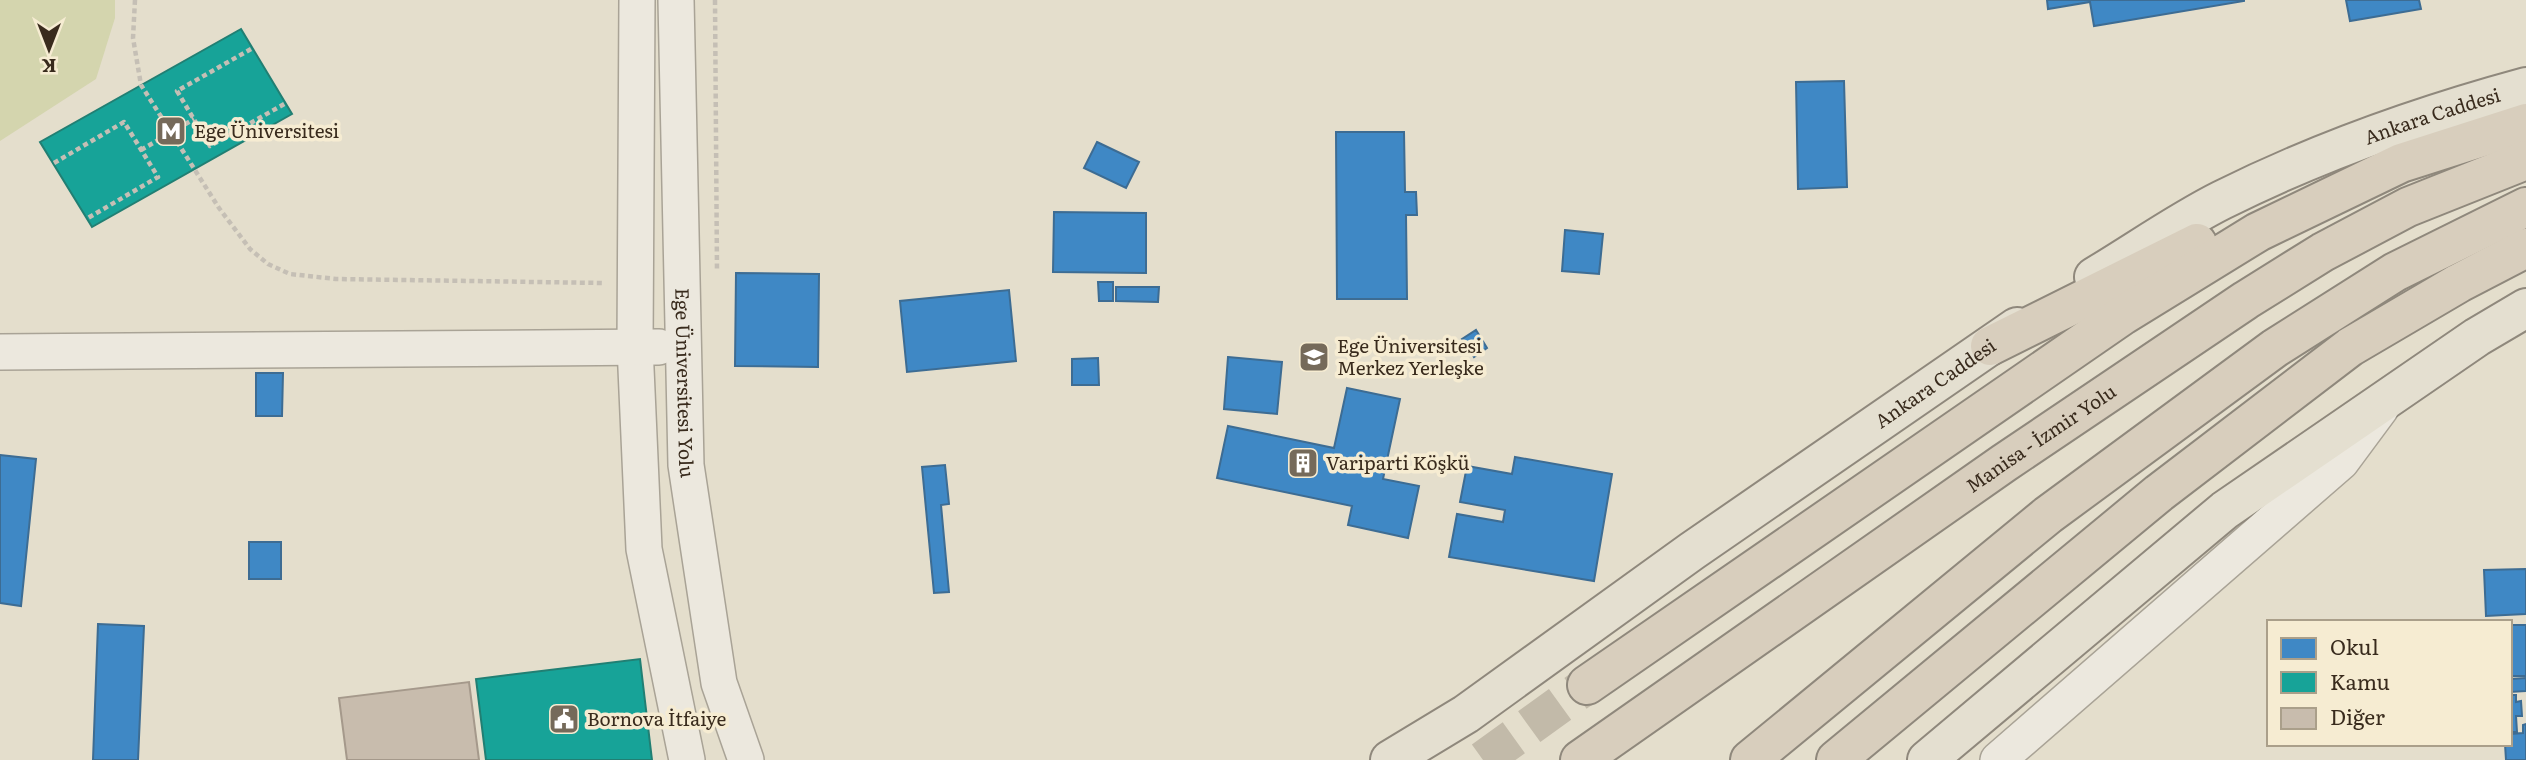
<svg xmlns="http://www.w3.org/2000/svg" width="2526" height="760" viewBox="0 0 2526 760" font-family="Literata,serif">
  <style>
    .green { fill: #d4d5ae }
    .schools { fill: #3f88c5; stroke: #3d6c93; stroke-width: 2 }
    .public { fill: #17a398; stroke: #217f73; stroke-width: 2 }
    .building { fill: #c8bcad; stroke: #a5998b; stroke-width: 2 }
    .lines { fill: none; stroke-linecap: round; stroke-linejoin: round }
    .highway-tunnel { stroke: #c2baa9; stroke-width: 38; stroke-dasharray: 38 19; stroke-linecap: butt }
    .minor-casing { stroke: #a9a396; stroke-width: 38 }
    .major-casing { stroke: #8f887c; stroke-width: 42 }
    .highway-casing { stroke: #8f887c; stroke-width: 42 }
    .path { stroke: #c5bfb5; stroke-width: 4.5; stroke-dasharray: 5 3.5; stroke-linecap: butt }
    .minor { stroke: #ece8de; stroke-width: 35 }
    .major { stroke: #e4dfd0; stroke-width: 38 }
    .highway { stroke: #d8cebd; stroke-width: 38 }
    .labels { text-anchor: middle; stroke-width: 7; stroke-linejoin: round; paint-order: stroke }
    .street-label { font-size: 19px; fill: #392b1d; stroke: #f6ecd2 }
    .poi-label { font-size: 19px; fill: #392b1d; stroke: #f6ecd2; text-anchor: start }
  </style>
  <rect width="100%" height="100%" fill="#e4decc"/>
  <path class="green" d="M0 0H115V18L96 79 0 141Z"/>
  <path class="schools" d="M2047 0H2244V1L2094 26 2090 2 2048 9Z
    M2346 0H2419L2421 9 2350 21Z
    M1844 81 1847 187 1798 189 1796 82Z
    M1336 132H1404L1405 192H1416L1417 215H1406L1407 299H1337Z
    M1097 142 1139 162 1126 188 1084 168Z
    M1054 212 1146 213V273L1053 272Z
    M1565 230 1603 234 1599 274 1562 271Z
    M736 273 819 274 818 367 735 366Z
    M1098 282H1113V301H1099Z
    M1116 287H1159L1158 302 1116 301Z
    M1009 290 1016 361 907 372 900 301Z
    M1476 330 1487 348 1474 357 1462 339Z
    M1228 357 1282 362 1277 414 1224 409Z
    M1098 358 1099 385H1072V359Z
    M256 373H283L282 416H256Z
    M1347 388 1400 399 1383 479 1419 486 1408 538 1348 525 1352 506 1217 478 1228 426 1334 448Z
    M0 455 36 459 21 606 0 603Z
    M1515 457 1612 474 1594 581 1449 557 1457 514 1503 522 1505 510 1460 502 1467 466 1512 474Z
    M945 465 949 504 941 505 949 592 934 593 922 467Z
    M249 542H281V579H249Z
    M2526 569V614L2486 616 2484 570Z
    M98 624 144 626 138 760H93Z
    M2510 625H2526V676H2510Z
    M2526 678V691L2510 692V679Z
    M2510 695H2516V702L2521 701 2522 716H2516L2517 732H2510Z
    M2526 724V760H2506L2505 744H2510V734L2523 733V725Z"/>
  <path class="public" d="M241 29 292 114 92 227 40 142Z
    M640 659 652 760H486L476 679Z"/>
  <path class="building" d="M469 682 479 760H347L339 698Z"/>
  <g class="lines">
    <path class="highway-tunnel" d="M1483 760 1587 685"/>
    <g class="minor-casing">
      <g id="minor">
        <path d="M637 0 635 346 644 549 687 760"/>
        <path id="s1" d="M676 0 686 465 719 683 746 760"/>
        <path d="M0 352 659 347"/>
        <path d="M1998 760 2341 462 2381 408"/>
      </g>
    </g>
    <g class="major-casing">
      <g id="major">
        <path id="s2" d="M2094 277C2136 252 2178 222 2222 200 2318 152 2423 115 2526 87"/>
        <path id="s3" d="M1390 760 1466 714 1692 551 2017 327"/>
        <path d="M1927 760 2225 510 2477 337 2526 308"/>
      </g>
    </g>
    <g class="highway-casing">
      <g id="highway">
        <path d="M1990 346 2197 243"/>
        <path d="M1587 685 2123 315 2258 232 2401 163 2526 123"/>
        <path id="s4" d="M1580 760 2004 463 2246 300 2323 252 2408 207 2526 160"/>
        <path d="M1750 760 2048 515 2275 348 2395 272 2526 207"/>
        <path d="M1836 760 2159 493 2350 347 2459 283 2526 248"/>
      </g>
    </g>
    <path class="path" d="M135 0 133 38 141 85 219 208 250 249 268 264 290 274 336 279 604 283
      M715 0 717 272
      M251 49 177 91 210 146 286 103
      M141 150 194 119
      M54 163 124 122 158 177 88 218"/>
    <use href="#minor" class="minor"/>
    <use href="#major" class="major"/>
    <use href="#highway" class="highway"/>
  </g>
  <defs>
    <g id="metro-square" transform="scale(1.575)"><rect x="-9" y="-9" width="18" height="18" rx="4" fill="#756a5a" stroke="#f6ecd2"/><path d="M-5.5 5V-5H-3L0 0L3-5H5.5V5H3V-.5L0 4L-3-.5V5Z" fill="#fff"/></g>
    <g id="university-square" transform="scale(1.575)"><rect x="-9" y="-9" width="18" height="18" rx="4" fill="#756a5a" stroke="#f6ecd2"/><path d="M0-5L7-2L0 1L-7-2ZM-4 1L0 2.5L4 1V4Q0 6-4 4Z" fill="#fff"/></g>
    <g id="building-square" transform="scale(1.575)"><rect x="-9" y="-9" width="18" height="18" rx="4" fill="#756a5a" stroke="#f6ecd2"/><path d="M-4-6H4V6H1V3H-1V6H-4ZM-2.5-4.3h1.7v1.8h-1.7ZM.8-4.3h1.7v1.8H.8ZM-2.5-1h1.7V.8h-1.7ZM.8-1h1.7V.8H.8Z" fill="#fff"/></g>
    <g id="civic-square" transform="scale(1.575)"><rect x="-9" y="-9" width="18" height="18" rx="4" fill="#756a5a" stroke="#f6ecd2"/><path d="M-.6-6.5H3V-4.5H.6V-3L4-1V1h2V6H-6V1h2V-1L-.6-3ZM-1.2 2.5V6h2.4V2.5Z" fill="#fff"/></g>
  </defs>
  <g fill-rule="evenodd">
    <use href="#metro-square" x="171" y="131"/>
    <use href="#university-square" x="1314" y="357"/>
    <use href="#building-square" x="1303" y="463"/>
    <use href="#civic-square" x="564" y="719"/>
  </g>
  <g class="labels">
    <g class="street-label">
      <text dy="7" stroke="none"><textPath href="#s2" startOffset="376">Ankara Caddesi</textPath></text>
      <text dy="7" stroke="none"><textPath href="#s1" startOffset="383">Ege Üniversitesi Yolu</textPath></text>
      <text dy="7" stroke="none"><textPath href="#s3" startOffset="663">Ankara Caddesi</textPath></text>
      <text dy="7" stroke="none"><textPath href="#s4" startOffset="562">Manisa - İzmir Yolu</textPath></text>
    </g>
    <g class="poi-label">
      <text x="194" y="138">Ege Üniversitesi</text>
      <text x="1337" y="353">Ege Üniversitesi<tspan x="1337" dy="22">Merkez Yerleşke</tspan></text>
      <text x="1326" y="470">Variparti Köşkü</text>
      <text x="587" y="726">Bornova İtfaiye</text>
    </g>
  </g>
  <rect x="2267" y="620" width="245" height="126" fill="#f6ecd2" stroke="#aa9f8a" stroke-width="2"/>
  <rect x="2281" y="638" width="35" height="21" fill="#3f88c5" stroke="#aa9f8a" stroke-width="2"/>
  <text x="2330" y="655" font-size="21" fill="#392b1d">Okul</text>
  <rect x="2281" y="672" width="35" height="21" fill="#17a398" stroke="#aa9f8a" stroke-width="2"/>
  <text x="2330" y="690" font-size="21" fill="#392b1d">Kamu</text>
  <rect x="2281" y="708" width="35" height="21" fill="#c8bcad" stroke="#aa9f8a" stroke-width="2"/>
  <text x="2330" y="725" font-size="21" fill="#392b1d">Diğer</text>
  <g transform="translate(49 49) rotate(180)" stroke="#f6ecd2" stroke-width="5" paint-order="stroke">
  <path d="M0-5L12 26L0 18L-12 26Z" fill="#392b1d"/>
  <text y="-10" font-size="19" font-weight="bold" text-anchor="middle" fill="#392b1d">K</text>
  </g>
</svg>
